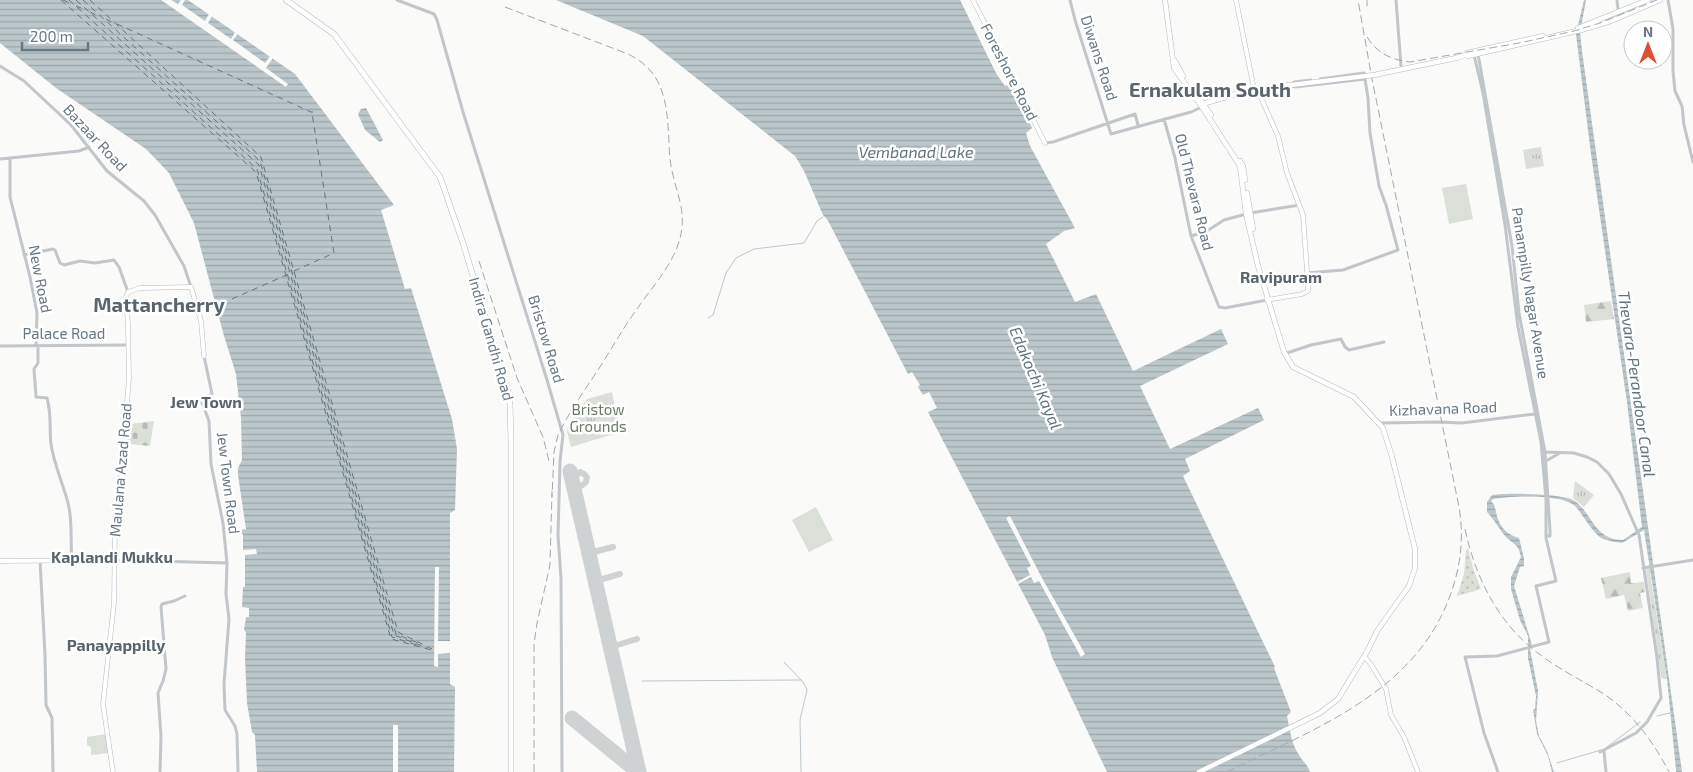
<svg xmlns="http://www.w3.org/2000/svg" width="1693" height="772" viewBox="0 0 1693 772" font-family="'Exo 2',sans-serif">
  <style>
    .grass { fill: url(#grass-dots) }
    .forest { fill: url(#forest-firs) }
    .cemetery { fill: url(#cemetery-stones) }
    .park { fill: url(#park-tufts) }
    .pitch { fill: #dadfd7 }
    .water { fill: url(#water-rules) }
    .pier { fill: #fafaf8 }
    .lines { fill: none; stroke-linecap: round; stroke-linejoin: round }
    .stream { stroke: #bbc7cb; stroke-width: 1 }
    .ferry { stroke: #60767c; stroke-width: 1; stroke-dasharray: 6 5; stroke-linecap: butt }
    .taxiway { stroke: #ced2d3; stroke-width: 6 }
    .runway { stroke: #ced2d3; stroke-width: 15 }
    .secondary-casing { stroke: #b4babe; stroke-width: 5 }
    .primary-casing { stroke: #b5bbbe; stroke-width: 5.5 }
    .trunk-casing { stroke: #b5babd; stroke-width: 6 }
    .tertiary { stroke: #c1c6ca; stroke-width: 3 }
    .secondary { stroke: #fff; stroke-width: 4 }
    .primary { stroke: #fff; stroke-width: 4.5 }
    .trunk { stroke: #fff; stroke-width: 5 }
    .rail { stroke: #a1a9ae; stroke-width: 1; stroke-dasharray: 8 4; stroke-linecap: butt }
    .primary-bridge-casing { stroke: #b5bbbe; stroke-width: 5.5; stroke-linecap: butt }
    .primary-bridge { stroke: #fff; stroke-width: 4.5 }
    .labels { text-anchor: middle; stroke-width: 5; stroke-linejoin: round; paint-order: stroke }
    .street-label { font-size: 15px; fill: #667882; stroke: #fff }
    .park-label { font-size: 15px; fill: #6a7a65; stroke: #fff }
    .water-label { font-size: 16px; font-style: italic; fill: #60767c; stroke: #fff }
    .neighbourhood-label { font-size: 16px; font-weight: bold; fill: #58656d; stroke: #fff }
    .district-label { font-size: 20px; font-weight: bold; fill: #58656d; stroke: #fff }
  </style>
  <defs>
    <pattern id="grass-dots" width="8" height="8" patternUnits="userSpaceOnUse" patternTransform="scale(1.25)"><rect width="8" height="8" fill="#dadfd7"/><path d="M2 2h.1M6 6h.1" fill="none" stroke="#b5bab4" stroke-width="1.8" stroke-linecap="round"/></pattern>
    <pattern id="forest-firs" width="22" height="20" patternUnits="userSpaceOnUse" patternTransform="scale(1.25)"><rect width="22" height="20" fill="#dadfd7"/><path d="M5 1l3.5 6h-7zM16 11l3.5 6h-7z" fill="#b5bab4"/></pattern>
    <pattern id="cemetery-stones" width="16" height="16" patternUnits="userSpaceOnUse" patternTransform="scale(1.25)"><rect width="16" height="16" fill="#dadfd7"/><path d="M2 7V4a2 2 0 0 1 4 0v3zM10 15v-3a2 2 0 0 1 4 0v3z" fill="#b5bab4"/></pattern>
    <pattern id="park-tufts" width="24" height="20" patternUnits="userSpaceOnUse" patternTransform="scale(1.25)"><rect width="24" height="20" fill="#dadfd7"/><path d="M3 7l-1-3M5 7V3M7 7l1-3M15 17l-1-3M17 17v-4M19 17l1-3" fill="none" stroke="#b5bab4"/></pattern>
    <pattern id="water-rules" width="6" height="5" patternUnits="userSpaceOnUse" patternTransform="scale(1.25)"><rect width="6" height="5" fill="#bbc7cb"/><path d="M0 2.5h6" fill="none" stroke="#9ca6aa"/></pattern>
  </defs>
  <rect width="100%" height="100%" fill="#fafaf8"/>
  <path class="grass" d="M1468 548 1473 568 1481 589 1457 596 1464 574 1466 551Z"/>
  <path class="forest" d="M1611 301 1614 319 1586 322 1584 305Z
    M1630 572 1631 583 1644 582 1645 592 1640 593 1643 608 1628 611 1624 595 1606 599 1601 578Z"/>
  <path class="cemetery" d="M154 421 150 446 128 444V430L130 429V424Z"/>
  <path class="park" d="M1541 147 1544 166 1526 169 1523 150Z
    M612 392 620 432 571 447 567 432 568 426 587 399Z
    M1575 481 1594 495 1584 507 1573 498Z
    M1650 568 1651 580 1667 679H1663L1661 677 1646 570Z
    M106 734 108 753 91 755V747L87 745V737Z"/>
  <path class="pitch" d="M1466 184 1473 219 1449 224 1442 188Z
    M816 507 833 540 809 552 792 520Z"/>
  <path class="water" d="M0 0H188L295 74 394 205 381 210 405 289 411 288 452 419 457 449 455 510 450 513V684L455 687 454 772H398V725H393V772H257L255 735 252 732 247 703 245 658 246 632 244 630 246 617H249V608L242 607 243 587H245V555L257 554 256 549 243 550V534H241V530L246 529 238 475V468L242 460 241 418 236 374 224 336 194 223 169 173 146 149 56 88 0 43Z
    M556 0H960L997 75 1005 86 1011 83 1032 128 1026 133 1030 146 1075 228 1064 231 1046 244 1075 302 1096 294 1133 371 1221 329 1228 344 1140 386 1170 449 1258 408 1264 420 1185 459 1190 471 1183 476 1275 667 1274 668 1291 712 1287 716C1290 730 1291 743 1299 755 1303 762 1308 765 1310 772H1107L1052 657 1045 635 928 412 937 408 929 392 923 395 918 387 920 385 912 372 908 374 827 219 823 215 804 171 795 156 643 36Z
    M1584 0H1586L1580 33 1582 51 1682 772H1676V770L1667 679 1644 530 1622 543C1616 542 1609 541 1603 539 1592 533 1584 516 1576 507 1563 493 1510 496 1493 499L1491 501C1496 506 1495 510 1497 516 1500 528 1508 535 1519 538L1524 558V566L1520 567 1514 586 1532 645 1530 649 1538 691 1536 721 1539 736 1547 751 1554 772H1552L1548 756 1537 734 1533 710 1535 709 1536 696 1528 658V636L1520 620 1511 589V577L1521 557C1518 544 1516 546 1507 538 1501 532 1494 519 1487 512V502L1492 495C1507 493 1560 493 1573 500 1592 511 1593 540 1623 540L1642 527 1627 402 1591 154 1576 34Z
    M366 108 383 140 380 142 365 130 358 114 361 109Z"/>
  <path class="pier" d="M161 0H171L178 4 181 0H185L182 5 205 21 209 14 212 16 208 23 231 39 235 32 238 34 233 40 265 63 270 56 273 58 266 68 288 84 286 87Z
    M1010 516 1042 578 1085 654 1081 657 1039 581 1034 583 1031 577 1018 584 1017 582 1030 575 1027 568 1031 566 1006 518Z
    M435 567H439L438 641H451V653L438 654V667L434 666Z"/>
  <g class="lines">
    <path class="stream" d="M708 318 713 315 726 273 736 258 754 249 804 243 817 221 823 217
      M784 662 803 682 807 690 800 720 801 772
      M642 681 801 680
      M1657 716 1670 713
      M1607 747 1640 722
      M1557 763 1601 750"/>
    <path class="ferry" d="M61 0 256 172 391 639 435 651
      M63 0 72 4
      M69 0 257 169 392 637 420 646
      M76 0 259 165 394 635 427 648
      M83 0 260 161 396 634 418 643
      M90 0 261 157 398 632 432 649
      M76 6 86 10
      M90 12 100 17
      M106 19 113 23
      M117 24 311 112H313L312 113 334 253 294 271
      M232 299 291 273"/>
    <path class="taxiway" d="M572 481 574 477 580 472 584 474 587 477 586 482 575 491
      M590 556 593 552 613 547
      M596 584 599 580 620 574
      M611 650 614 646 637 639"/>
    <path class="runway" d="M570 471 639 772
      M572 718 638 772"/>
    <g class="secondary-casing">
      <path id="secondary" d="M973 0 1045 143
        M1236 0 1254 89
        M1258 91 1278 136 1287 173 1303 215 1308 285V291L1302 294 1267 300
        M0 561 115 560
        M1365 657 1372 666 1386 689 1391 715 1404 737 1418 772
        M113 772 103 704 114 603 115 527 121 474 129 378 128 325 126 297 128 292 140 288 191 287 201 321 204 356"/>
    </g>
    <g class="primary-casing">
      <path id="primary" d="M1165 0 1174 68 1202 107 1240 166 1246 214 1258 266 1284 352 1293 367 1354 397 1383 428 1392 457 1415 549V568L1409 586 1377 631 1368 650 1338 699 1320 713 1199 772
        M1578 28 1648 0
        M1465 55 1468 56 1581 30 1611 21 1660 0
        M1456 58 1465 55 1467 53 1543 36
        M1175 61 1183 76
        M1195 92 1211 115
        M1202 104 1254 89 1291 85
        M1240 161 1243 166 1245 180
        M1247 193 1253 229"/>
    </g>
    <g class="trunk-casing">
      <path id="trunk" d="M286 0 334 34 440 177 463 243 507 388 510 404 511 441V772"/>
    </g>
    <path class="tertiary" d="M397 0 434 14 437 20 463 112 547 380 563 435 560 461 558 536 561 578 562 772
      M1070 0 1075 20 1111 134 1191 112 1202 107
      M1396 0 1401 66
      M1617 0 1619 18
      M1668 0 1673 29V71L1675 91 1682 106 1684 125 1693 162
      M1478 54 1512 246 1519 313 1545 452 1550 530V536H1547
      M1474 55 1483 93 1505 225 1518 327 1541 442 1546 499V538L1556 581 1536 586 1549 642 1497 656 1465 657 1484 733 1498 772
      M0 66 24 81 71 125 107 171 144 201 155 215 184 266 191 287
      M1311 80 1294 82 1291 85 1295 87 1365 79
      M1164 119 1175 158 1191 236 1219 307 1225 308 1267 300
      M1045 143 1053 142 1135 114 1138 125
      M0 159 79 151 89 147
      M10 159V197L30 277 37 313 36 345
      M1191 236 1207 231 1224 220 1250 213 1300 205
      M24 255 53 249 55 250 60 263 64 265 80 261 95 263 114 260 119 267 128 292
      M1307 273 1343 270 1398 250 1386 205 1379 186 1370 133 1368 98 1364 73 1320 79
      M0 346 128 345
      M38 346V363L34 369 36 397 47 398C52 416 49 427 51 444 54 465 63 483 68 503 73 521 70 542 72 561
      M1287 353 1311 345 1341 339 1345 347 1349 350 1384 342
      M204 356 212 394 201 400 209 421 211 464 223 523 227 563 226 594 229 619 224 684 225 710 235 726 237 734 238 772
      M1382 423 1439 422 1462 423 1535 414
      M1544 452 1574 453 1587 457 1597 462 1609 474 1621 494 1639 535 1657 658 1661 698 1647 722 1636 733 1600 752
      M1546 461 1558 454
      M40 560 45 655 46 705 52 718 53 772
      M115 560 227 563
      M1643 568 1693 560
      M1604 751 1606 772
      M160 772 161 736 158 693 163 681 166 669 161 607 162 604 174 601 185 596"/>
    <use href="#secondary" class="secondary"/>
    <use href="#primary" class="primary"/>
    <use href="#trunk" class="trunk"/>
    <path class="rail" d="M1367 0V6
      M505 7 628 54C665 72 667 104 669 141 669 152 670 164 673 175 677 193 684 208 682 227 679 259 654 284 637 309 623 328 611 350 598 370 584 391 569 412 558 435L554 452 552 497
      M1367 37C1377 53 1391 60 1410 62L1519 43 1574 31 1600 23 1657 0
      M479 261 517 378 543 437 549 461
      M1465 529C1474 572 1494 615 1527 644 1550 665 1578 678 1604 694 1633 714 1653 741 1669 772
      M534 772V644L537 623 550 565 552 491
      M1227 772C1314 729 1417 692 1451 593 1461 565 1464 536 1459 507L1372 79 1358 0"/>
    <g class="primary-bridge-casing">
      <path id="primary-bridge" d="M1291 85 1374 75 1456 58"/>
    </g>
    <use href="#primary-bridge" class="primary-bridge"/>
  </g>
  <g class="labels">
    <g class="street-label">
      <text transform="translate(1099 58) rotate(72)" y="5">Diwans Road</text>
      <text transform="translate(1009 72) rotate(63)" y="5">Foreshore Road</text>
      <text transform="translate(95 138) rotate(47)" y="5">Bazaar Road</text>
      <text transform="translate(1194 192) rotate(76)" y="5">Old Thevara Road</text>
      <text transform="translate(40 279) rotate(79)" y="5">New Road</text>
      <text transform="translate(1530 293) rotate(81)" y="5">Panampilly Nagar Avenue</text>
      <text x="64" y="339">Palace Road</text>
      <text transform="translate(491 339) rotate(74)" y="5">Indira Gandhi Road</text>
      <text transform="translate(546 339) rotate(73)" y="5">Bristow Road</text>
      <text transform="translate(1443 409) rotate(-2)" y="5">Kizhavana Road</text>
      <text transform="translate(121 470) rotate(-85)" y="5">Maulana Azad Road</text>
      <text transform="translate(228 483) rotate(83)" y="5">Jew Town Road</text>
    </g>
    <g class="park-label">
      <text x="598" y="415">Bristow<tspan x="598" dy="17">Grounds</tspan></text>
    </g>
    <g class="water-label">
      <text x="916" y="158">Vembanad Lake</text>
      <text transform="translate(1036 378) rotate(67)" y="6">Edakochi Kayal</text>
      <text transform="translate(1637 384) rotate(82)" y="6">Thevara-Perandoor Canal</text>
    </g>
    <g class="neighbourhood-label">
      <text x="1281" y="283">Ravipuram</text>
      <text x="206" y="408">Jew Town</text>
      <text x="112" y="563">Kaplandi Mukku</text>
      <text x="116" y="651">Panayappilly</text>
    </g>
    <g class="district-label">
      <text x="1210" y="97">Ernakulam South</text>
      <text x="159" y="312">Mattancherry</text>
    </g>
  </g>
  <g transform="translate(1648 45)"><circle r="24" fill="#ffffff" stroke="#c2c9cd"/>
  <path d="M0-4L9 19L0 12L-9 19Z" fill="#de4e34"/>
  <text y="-8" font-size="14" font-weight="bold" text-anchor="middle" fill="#667882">N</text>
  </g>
  <path d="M22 42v8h66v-8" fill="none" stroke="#667882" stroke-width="2.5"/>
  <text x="30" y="42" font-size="15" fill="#667882" stroke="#ffffff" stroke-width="4" paint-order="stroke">200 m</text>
</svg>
